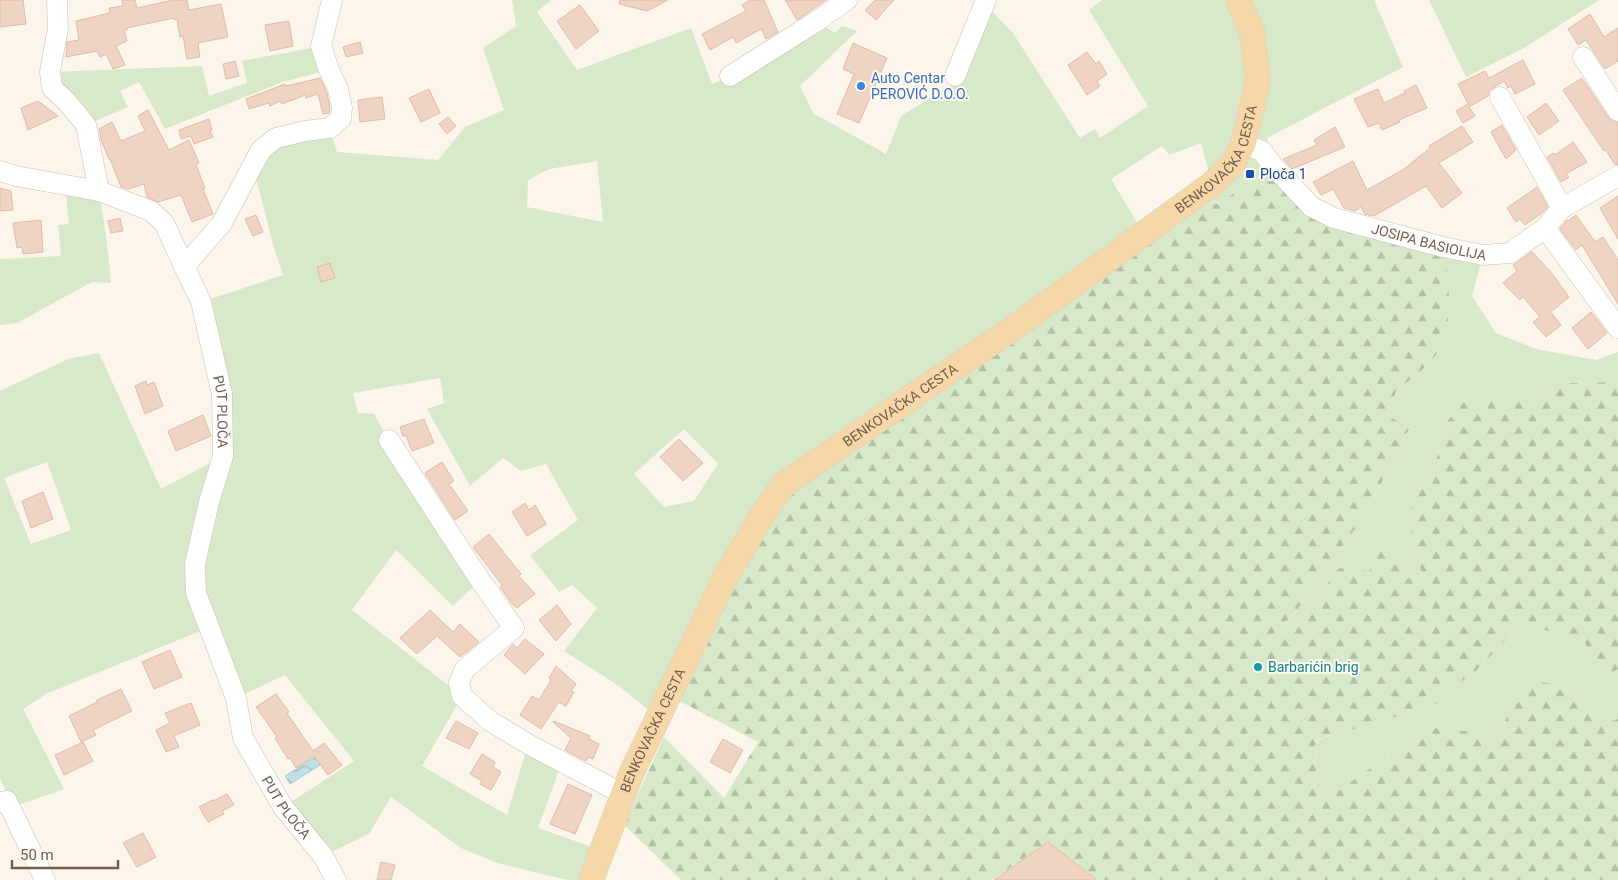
<svg xmlns="http://www.w3.org/2000/svg" width="1618" height="880" viewBox="0 0 1618 880" font-family="Roboto,sans-serif">
  <style>
    .grass { fill: #d7e9c9; fill-rule: evenodd }
    .forest { fill: url(#forest-firs) }
    .water { fill: url(#water-waves); stroke: #a6cfd6 }
    .building { fill: #efd4c4; stroke: #e1bba5 }
    .lines { fill: none; stroke-linecap: round; stroke-linejoin: round }
    .minor-casing { stroke: #cdbdb1; stroke-width: 21 }
    .major-casing { stroke: #d9d1ce; stroke-width: 26 }
    .minor { stroke: #fff; stroke-width: 20 }
    .major { stroke: #f5d7a8; stroke-width: 25 }
    .shop-dot { fill: #3f7fe0; stroke: #fef9f1; stroke-width: 2 }
    .transit-dot { fill: #1a4fb4; stroke: #fef9f1; stroke-width: 2 }
    .culture-dot { fill: #0f9aa8; stroke: #fef9f1; stroke-width: 2 }
    .labels { text-anchor: middle; stroke-width: 4; stroke-linejoin: round; paint-order: stroke }
    .shop-label { font-size: 14px; fill: #366cbe; stroke: #fef9f1; text-anchor: start }
    .street-label { font-size: 14px; fill: #765c4f; stroke: #fef9f1 }
    .transit-label { font-size: 14px; fill: #164399; stroke: #fef9f1; text-anchor: start }
    .culture-label { font-size: 14px; fill: #0d838f; stroke: #fef9f1; text-anchor: start }
  </style>
  <defs>
    <pattern id="forest-firs" width="22" height="20" patternUnits="userSpaceOnUse" patternTransform="scale(1.25)"><rect width="22" height="20" fill="#d7e9c9"/><path d="M5 1l3.5 6h-7zM16 11l3.5 6h-7z" fill="#b3c0a6"/></pattern>
    <pattern id="water-waves" width="16" height="10" patternUnits="userSpaceOnUse" patternTransform="scale(1.25)"><rect width="16" height="10" fill="#c0e0e5"/><path d="M0 5q4-4 8 0t8 0" fill="none" stroke="#a1b9bc"/></pattern>
  </defs>
  <rect width="100%" height="100%" fill="#fcf5eb"/>
  <path class="grass" d="M512 0H551L537 12 577 70 691 28 712 84 730 76 822 25 835 33 842 26 857 31 800 86 813 113 886 154 901 116 964 77 992 11 1013 33 1080 138 1095 129 1100 138 1148 106 1089 10 1102 0H1374L1403 67 1267 138 1273 166 1218 204 1188 202 1212 184 1201 143 1169 155 1162 146 1111 179 1144 234 657 717 619 686 564 651 597 608 572 585 559 592 530 555 578 520 546 464 521 471 503 458 470 486 427 409 444 403 440 378 353 393 358 413 374 414 389 440 480 580 453 606 396 550 352 610 462 696 422 766 507 815 528 744 562 762 538 828 601 850 591 880H567L497 863 461 848 391 797 369 834 323 856 283 807 354 761 285 675 236 698 208 628 48 693 23 709 64 789 13 807 0 778V391L68 359 99 353 161 489 223 456 201 302 283 275 274 248 253 166 261 150 330 128 337 152 438 160 465 127 504 110 483 48 516 26ZM597 161 603 222 527 207 528 180 549 169ZM684 429 718 464 694 501 664 507 634 474ZM47 462 71 530 31 544 4 478Z
    M1429 0H1599L1524 48 1466 77Z
    M321 46 329 70 282 82 165 129 139 82 120 91 128 107 86 125C97 177 107 230 111 283L92 282 17 323 0 325V258L1 259 61 256 58 225 69 224 65 185 91 177 82 128 50 72 202 66 209 96 247 83 242 61Z
    M1443 247 1483 255 1472 296 1496 333 1536 349 1596 360 1618 352V382L1566 383 1530 399 1509 397 1443 426 1438 455 1422 487 1413 544 1422 574 1407 580 1403 560 1369 574 1338 569 1296 627 1272 645 1274 633 1295 613 1357 526 1395 459 1409 430 1388 415 1396 391 1419 373Z
    M1518 627 1539 629 1583 638 1591 656 1612 671 1618 669V719L1604 723 1584 710 1569 688 1507 713 1497 752 1389 755 1335 793 1314 790 1316 771 1315 742 1337 732 1369 727 1405 713 1418 706 1435 705 1443 694 1475 672Z"/>
  <path class="forest" d="M1273 166 1312 207 1443 247 1449 283 1448 327 1436 355 1419 373 1396 391 1388 415 1409 429 1395 459 1357 526 1295 613 1274 633 1272 644 1296 627 1338 569 1354 565 1369 573 1376 550 1392 547 1403 560 1407 579 1422 574 1413 544 1409 514 1438 455 1443 426 1465 401 1509 397 1530 399 1566 383 1618 382V669L1612 672 1591 656 1583 638 1539 629 1518 627 1475 672 1443 694 1435 705 1418 706 1405 713 1369 727 1337 732 1315 741 1316 771 1314 789 1335 793 1389 755 1426 727 1474 732 1485 752H1497L1507 714 1518 696 1542 682 1569 688 1584 710 1604 723 1618 719V880H1097L1048 842 992 880H681L624 825 664 737 724 798 758 742 668 695 762 516 1188 202 1218 204Z"/>
  <path class="water" d="M315 757 320 765 290 784 285 776Z"/>
  <path class="building" d="M0 0H23L26 24 0 27Z
    M122 0H135L137 8 173 0H187L189 10 221 4 228 37 198 43 200 57 187 59 183 36 180 37 177 19 174 20V18L127 28V30H124L127 41 116 46 125 65 113 69 106 54 100 57 97 51 66 57 67 42 79 40 76 21 110 13 109 8 123 6Z
    M620 0H668L647 11 619 4Z
    M750 0H764L778 32 766 39 761 29 736 43 733 37 710 50 702 34 746 11 742 5Z
    M785 0H826L797 20Z
    M875 0H894L876 20 865 10Z
    M580 5 599 31 576 49 557 21Z
    M1590 14 1604 37 1618 28V61L1605 69 1586 40 1578 45 1568 29Z
    M289 21 293 46 270 51 265 25Z
    M360 42 363 53 346 57 343 47Z
    M853 43 887 58 859 123 837 114 854 74 843 69Z
    M1087 52 1096 64 1099 61 1107 74 1097 81 1100 86 1087 95 1068 65Z
    M1523 60 1535 84 1515 94 1511 86 1508 88 1504 81 1490 90 1488 96 1469 107 1475 116 1463 123 1456 111 1468 104 1458 84 1485 71 1489 78Z
    M235 61 239 76 226 79 223 64Z
    M320 78 327 93 330 109 329 113 323 114 318 94 306 98 305 95 282 104 280 101 270 106 269 103 249 109 246 99 285 84 286 86Z
    M1582 78 1608 117 1612 121 1618 123V164L1615 165 1606 150 1604 151 1563 90Z
    M1416 85 1427 108 1399 120 1400 122 1382 130 1379 123 1368 127 1354 99 1378 89 1384 103 1405 93 1404 91Z
    M429 89 440 113 421 122 409 98Z
    M382 97 385 119 360 122 358 100Z
    M38 101 58 116 28 130 21 108Z
    M1546 103 1559 121 1539 135 1527 117Z
    M148 110 169 150 189 140 199 163 196 165 205 188 203 189 213 214 192 222 181 195 158 202 147 197 144 184 128 189 121 187 110 159H109L101 140 99 129 112 122 121 141 145 131 138 116Z
    M448 117 456 126 447 134 439 124Z
    M209 119 212 130H210L213 137 194 144 191 136 181 139 179 130Z
    M1502 125 1516 150 1506 159 1491 132Z
    M1462 126 1473 142 1439 163 1462 193 1442 208 1426 186 1374 216 1365 214 1361 207 1355 211 1344 208 1333 189 1321 195 1313 182 1353 161 1367 190 1404 169 1430 148 1429 146Z
    M1335 127 1345 147 1292 169 1284 160 1283 159 1317 145 1314 140Z
    M1573 142 1587 162 1566 174 1569 177 1561 182 1547 157 1554 153 1555 155Z
    M1537 187 1548 207 1542 213 1525 225 1520 219 1516 222 1507 208Z
    M0 188 11 191 13 210 0 211Z
    M1618 196V239L1600 208Z
    M256 215 263 232 253 236 245 219Z
    M1576 215 1595 242 1603 237 1618 260V304L1582 245 1576 250 1560 229 1567 220 1568 221Z
    M120 218 123 231 111 233 108 221Z
    M41 220 43 252 23 254 22 247 17 248 13 223Z
    M1532 252 1551 272 1569 297 1551 312 1561 325 1546 337 1533 322 1540 317 1523 297 1520 300 1503 283 1517 271 1513 265Z
    M330 263 335 278 321 282 317 267Z
    M1591 312 1607 333 1588 349 1572 328Z
    M146 381 147 385 154 382 163 406 145 414 135 386Z
    M203 415 211 436 176 451 168 431Z
    M424 419 434 443 412 451 406 436H403L400 427Z
    M679 439 703 463 683 481 660 457Z
    M442 462 454 481 449 484 468 511 455 520 425 473Z
    M43 492 53 519 31 528 22 501Z
    M525 503 529 510 535 505 546 524 527 536 512 512Z
    M489 534 521 574 519 576 535 594 517 608 512 604 500 587 502 585 473 547Z
    M557 605 571 624 556 641 539 620Z
    M430 610 453 632 460 624 479 642 460 657 437 636 417 654 400 638Z
    M525 639 544 654 525 674 504 655 513 644 517 648Z
    M170 650 182 677 154 689 142 662Z
    M556 666 576 684 571 691 574 692 566 706 559 702 541 729 520 715 532 696 539 700 551 680 549 678Z
    M121 689 132 711 93 730 96 735 81 742 69 716 97 702V700Z
    M276 694 289 712 287 713 313 751 324 743 342 765 328 775 314 756 296 768 290 758 288 759 275 738 277 737 256 707Z
    M191 703 200 725 174 736 179 747 166 752 156 730 170 723 165 713Z
    M456 721 478 733 469 749 446 738Z
    M554 721 590 736 589 739 599 744 593 759 588 757 586 761 565 750 571 738 553 722Z
    M723 739 743 750 730 773 710 762Z
    M83 742 93 761 64 775 55 755Z
    M482 754 495 762 493 767 501 772 491 790 480 784 482 781 470 774Z
    M568 784 592 795 575 834 550 824Z
    M227 794 234 805 222 811 224 814 208 822 199 807 212 800 213 801Z
    M143 833 156 857 137 867 123 843Z
    M1048 842 1097 880H994Z
    M381 862 395 865 391 880H377Z"/>
  <g class="lines">
    <g class="minor-casing">
      <g id="minor">
        <path id="s1" d="M57 0 58 28 50 72 52 88 67 102 86 125 99 191 151 211 164 223 201 302 204 315 222 394 223 456 209 502 195 564 196 593 236 698 243 738 283 807 323 856 336 880"/>
        <path d="M1583 57 1618 111"/>
        <path d="M730 76 817 21 847 0"/>
        <path d="M955 76 986 0"/>
        <path d="M1500 97 1562 208"/>
        <path id="s2" d="M1243 144 1262 151 1273 166 1312 207 1334 218 1443 247 1483 255 1510 253 1545 228 1562 208 1618 176"/>
        <path d="M0 171 16 176 99 191"/>
        <path d="M1545 228 1618 328"/>
        <path d="M184 267 222 223 261 150 276 138 305 131 330 128 341 118 342 108 338 89 329 70 321 46 332 0"/>
        <path d="M389 440 480 580 514 628 465 669 459 683 462 696 490 721 528 744 623 794"/>
        <path d="M0 802 7 801 45 880"/>
      </g>
    </g>
    <g class="major-casing">
      <g id="major">
        <path id="s3" d="M591 880 631 774 725 578 762 516 783 485 1022 322 1212 184 1233 164 1243 144 1258 81 1252 32 1238 0"/>
      </g>
    </g>
    <use href="#minor" class="minor"/>
    <use href="#major" class="major"/>
  </g>
  <circle class="shop-dot" cx="861" cy="86" r="5"/>
  <rect class="transit-dot" x="1245" y="169" width="10" height="10" rx="2.5"/>
  <circle class="culture-dot" cx="1258" cy="667" r="5"/>
  <g class="labels">
    <g class="shop-label">
      <text x="871" y="83">Auto Centar<tspan x="871" dy="16">PEROVIĆ D.O.O.</tspan></text>
    </g>
    <g class="street-label">
      <text dy="5" stroke="none"><textPath href="#s3" startOffset="988">BENKOVAČKA CESTA</textPath></text>
      <text dy="5" stroke="none"><textPath href="#s2" startOffset="218">JOSIPA BASIOLIJA</textPath></text>
      <text dy="5" stroke="none"><textPath href="#s3" startOffset="582">BENKOVAČKA CESTA</textPath></text>
      <text dy="5" stroke="none"><textPath href="#s1" startOffset="479">PUT PLOČA</textPath></text>
      <text dy="5" stroke="none"><textPath href="#s3" startOffset="162">BENKOVAČKA CESTA</textPath></text>
      <text dy="5" stroke="none"><textPath href="#s1" startOffset="899">PUT PLOČA</textPath></text>
    </g>
    <g class="transit-label">
      <text x="1260" y="179">Ploča 1</text>
    </g>
    <g class="culture-label">
      <text x="1268" y="672">Barbarićin brig</text>
    </g>
  </g>
  <path d="M12 860v8h106v-8" fill="none" stroke="#765c4f" stroke-width="2.5"/>
  <text x="20" y="860" font-size="15" fill="#765c4f" stroke="#fef9f1" stroke-width="4" paint-order="stroke">50 m</text>
</svg>
